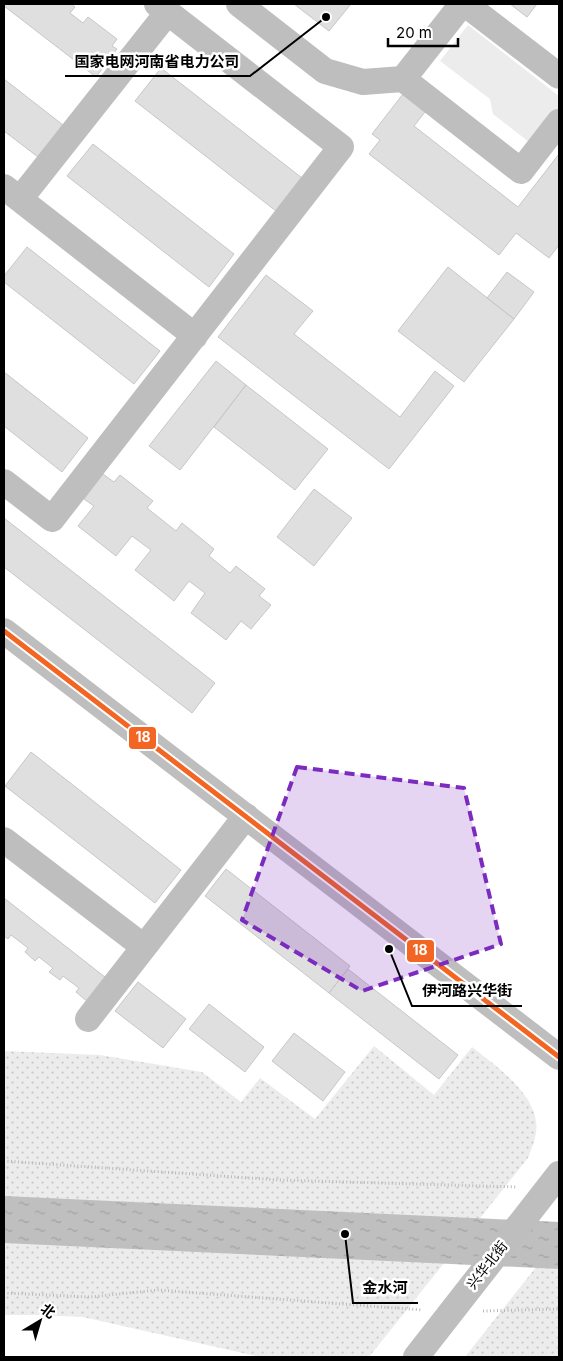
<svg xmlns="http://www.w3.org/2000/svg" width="563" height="1361" viewBox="0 0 563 1361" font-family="Inter,'Noto Sans SC',sans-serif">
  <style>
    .grass { fill: #ececec }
    .park { fill: url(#park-dots) }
    .water { fill: url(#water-ripples) }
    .building { fill: #dfdfdf; stroke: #c7c7c7 }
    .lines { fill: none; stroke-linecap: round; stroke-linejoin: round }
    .path { stroke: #b9b9b9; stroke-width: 3; stroke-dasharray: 1 2.5; stroke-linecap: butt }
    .minor { stroke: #bebebe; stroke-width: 26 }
    .bus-1-casing { stroke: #fff; stroke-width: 9 }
    .bus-1 { stroke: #f26522; stroke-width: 5 }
    .marked { fill: #7b2cbf; fill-opacity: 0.2; stroke: #7b2cbf; stroke-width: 4; stroke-dasharray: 10 6; stroke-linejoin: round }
    .labels { text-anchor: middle; stroke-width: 5; stroke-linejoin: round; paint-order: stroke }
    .street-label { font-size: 14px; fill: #000; stroke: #fff }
    .leader { fill: none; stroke: #000; stroke-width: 2 }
    .callout-dot { fill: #000; stroke: #fff; stroke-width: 2 }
    .callout-label { font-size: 15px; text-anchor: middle; font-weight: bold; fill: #000; stroke: #fff; stroke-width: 5; stroke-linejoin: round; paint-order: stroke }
    .line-badge { stroke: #fff; stroke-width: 2 }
    .badge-label { font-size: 14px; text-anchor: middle; font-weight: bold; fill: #fff }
  </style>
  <defs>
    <pattern id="park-dots" width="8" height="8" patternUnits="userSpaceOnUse" patternTransform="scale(1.25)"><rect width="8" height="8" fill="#ececec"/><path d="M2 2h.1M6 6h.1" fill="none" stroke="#c9c9c9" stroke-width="1.8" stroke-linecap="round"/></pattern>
    <pattern id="water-ripples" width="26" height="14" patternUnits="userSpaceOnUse" patternTransform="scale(1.25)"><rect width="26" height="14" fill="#bfbfbf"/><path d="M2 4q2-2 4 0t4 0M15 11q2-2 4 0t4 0" fill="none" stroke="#a2a2a2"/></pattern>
  </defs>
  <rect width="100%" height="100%" fill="#fff"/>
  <path class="grass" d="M468 25 559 96V111L533 145 493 114 490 99 440 61Z"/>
  <path class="park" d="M374 1046 434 1095 472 1047C496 1066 541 1097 536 1132 535 1141 531 1150 528 1158L369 1357H260L83 1317 39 1315H4V1051L100 1055 202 1072 241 1102 260 1078 315 1119Z
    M559 1238V1357H465Z"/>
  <path class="water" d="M4 1196 559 1222V1269L4 1243Z"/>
  <path class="building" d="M4 4H71L75 7 70 13 83 23 88 17 117 39 112 46 117 49 96 77 4 6Z
    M294 4H351L329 31Z
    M510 4H537L527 17Z
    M161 68 302 178 276 211 135 101Z
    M4 79 63 125 38 157 4 131Z
    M403 94 425 112 414 126 518 207 559 154V245L549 258 516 233 499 255 369 154 380 140 372 134Z
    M93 144 234 254 209 287 67 176Z
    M27 247 160 351 134 384 4 282V276Z
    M448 267 514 319 464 382 398 331Z
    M507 272 534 292 514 319 487 298Z
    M266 275 313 311 294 334 400 417 435 371 454 386 389 469 218 337Z
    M216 361 246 385 180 470 149 446Z
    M4 372 88 438 62 472 4 426Z
    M246 385 328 449 295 490 214 427Z
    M103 474 114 482 120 475 153 501 147 508 176 531 182 523 214 549 209 556 230 573 236 566 265 589 259 596 271 605 251 629 241 621 226 640 191 613 205 593 189 581 174 601 135 570 151 550 132 536 116 556 78 526 94 506 84 499Z
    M314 489 352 518 314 566 277 537Z
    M4 518 215 683 192 713 4 567Z
    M31 752 181 870 155 903 5 786Z
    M226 869 350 966 329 993 205 896Z
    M4 898 110 981 88 1002 76 992 79 988 63 976 60 980 49 972 53 968 39 957 35 961 25 952 28 948 11 935 8 939 4 936Z
    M348 969 458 1055 439 1079 329 993Z
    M138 982 186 1019 163 1048 115 1011Z
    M209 1004 264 1047 245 1072 189 1029Z
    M294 1033 345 1072 323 1101 272 1061Z"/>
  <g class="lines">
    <path class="path" d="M4 1161 279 1180 517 1187
      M4 1293 90 1297 158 1290 422 1310
      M483 1311 559 1309"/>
    <path class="minor" d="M239 4 325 71 363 82 403 79 462 4
      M465 4 559 76
      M403 79 521 171 559 122
      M4 187 195 336
      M20 199 168 12
      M4 482 52 519 341 147 157 4
      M4 631 559 1057
      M4 840 144 947
      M88 1019 246 816
      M416 1357 559 1174"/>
    <g class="bus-1-casing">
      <path id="bus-1" d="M4 631 559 1057"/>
    </g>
    <use href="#bus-1" class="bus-1"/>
  </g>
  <path class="marked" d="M297 767 464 788 501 944 362 991 242 920Z"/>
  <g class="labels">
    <g class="street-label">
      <text transform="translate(487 1265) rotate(-52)" y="5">兴华北街</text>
    </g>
  </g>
  <path class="leader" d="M326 17L250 76H65M389 949L412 1006H522M345 1234L353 1303H418"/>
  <g class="callout-dot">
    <circle cx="326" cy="17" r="5"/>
    <circle cx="389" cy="949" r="5"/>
    <circle cx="345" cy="1234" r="5"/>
  </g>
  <g class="callout-label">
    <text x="157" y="67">国家电网河南省电力公司</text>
    <text x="467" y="996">伊河路兴华街</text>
    <text x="385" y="1293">金水河</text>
  </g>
  <g class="line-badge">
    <rect x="128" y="726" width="29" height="24" rx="5" fill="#f26522"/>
    <rect x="406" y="939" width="29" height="24" rx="5" fill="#f26522"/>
  </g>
  <g class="badge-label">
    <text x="143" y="742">18</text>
    <text x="420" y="955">18</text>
  </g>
  <rect width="563" height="1361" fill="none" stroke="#000000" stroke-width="10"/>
  <g transform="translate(40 1321) rotate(38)" stroke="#ffffff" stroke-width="4" paint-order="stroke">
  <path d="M0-4L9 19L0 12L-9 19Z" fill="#000000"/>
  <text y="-8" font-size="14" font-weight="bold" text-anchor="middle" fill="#000000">北</text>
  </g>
  <path d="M388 38v8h70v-8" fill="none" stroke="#000000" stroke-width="2.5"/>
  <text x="396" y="38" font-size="15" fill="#000000" stroke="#ffffff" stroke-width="4" paint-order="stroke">20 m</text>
</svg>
